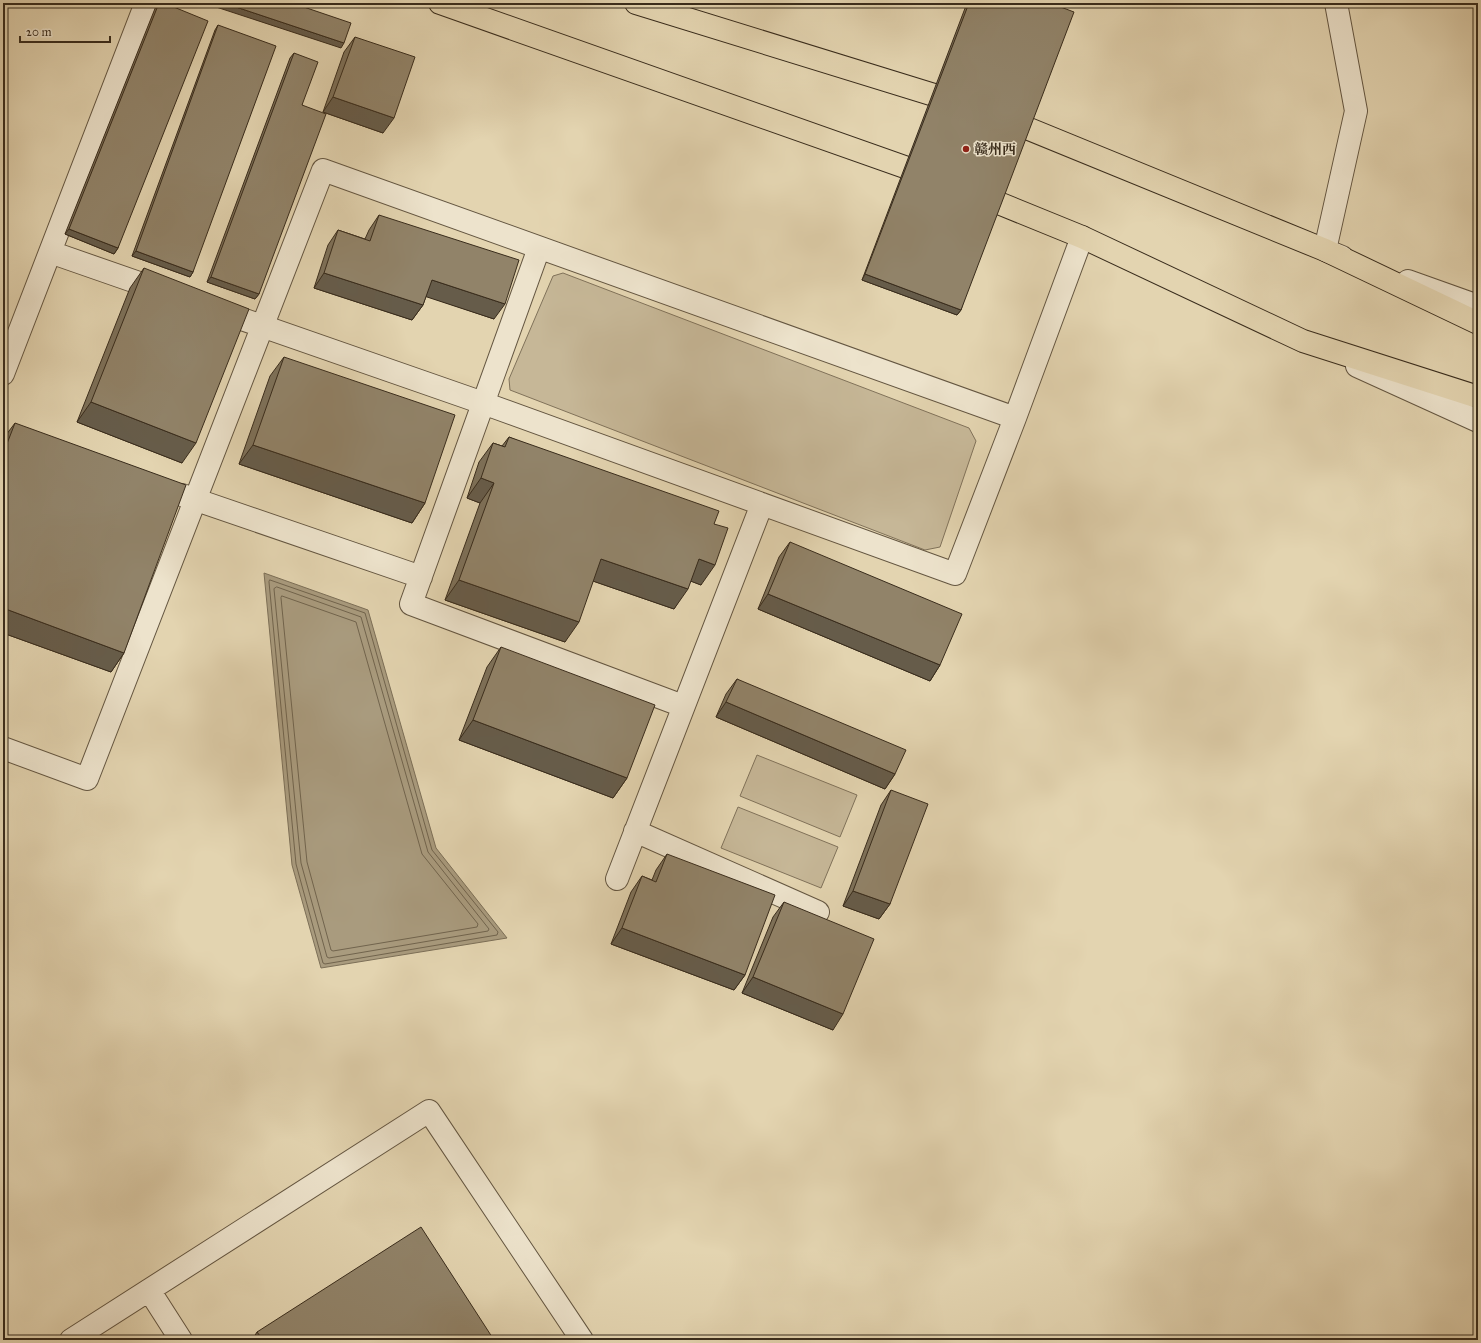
<svg xmlns="http://www.w3.org/2000/svg" width="1481" height="1343" viewBox="0 0 1481 1343" font-family="'IM FELL Great Primer','Noto Serif SC',serif">
  <style>
    .green { fill: #c6b797; stroke: #80725a }
    .water { fill: #a99b7e; stroke: #7c6f57 }
    .lines { fill: none; stroke-linecap: round; stroke-linejoin: round }
    .shore { stroke: #71644d; stroke-width: 1 }
    .minor-casing { stroke: #645641; stroke-width: 24 }
    .highway-casing { stroke: #392c1c; stroke-width: 24 }
    .minor { stroke: #ede3cc; stroke-width: 22 }
    .highway { stroke: #e3d4b0; stroke-width: 22 }
    .wall { fill: #7d715a; stroke: #392c1c }
    .shaded-wall { fill: #665c4a; stroke: #392c1c }
    .building { fill: #918369; stroke: #392c1c }
    .poi-dot { fill: #8f2418; stroke: #ede3cc; stroke-width: 1.5 }
    .labels { text-anchor: middle; stroke-width: 3; stroke-linejoin: round; paint-order: stroke }
    .poi-label { font-size: 14px; font-weight: bold; fill: #392c1c; stroke: #ede3cc; text-anchor: start }
  </style>
  <rect width="100%" height="100%" fill="#e3d4b0"/>
  <filter id="stains"><feTurbulence type="fractalNoise" baseFrequency=".005" numOctaves="4"/><feColorMatrix values="0 0 0 0 .2 0 0 0 0 .09 0 0 0 0 .02 0 0 0 .5 -.17"/></filter>
  <radialGradient id="worn" r=".72"><stop offset=".6" stop-color="#630" stop-opacity="0"/><stop offset="1" stop-color="#630" stop-opacity=".3"/></radialGradient>
  <path class="green" d="M563 273 969 428 976 441 940 547 925 550 510 390 509 379 553 276Z
    M757 755 857 795 840 837 740 796Z
    M738 807 838 847 821 888 721 848Z"/>
  <path class="water" d="M264 573 368 610 436 848 507 938 321 968 292 865Z"/>
  <g class="lines">
    <path class="shore" d="M270 580 365 613 432 850 498 932 497 935 325 964 323 963 296 864 269 582Z
      M277 587 361 617 428 852 489 929 488 931 329 958 327 957 301 863 274 589Z
      M282 596 356 622 422 854 478 924 477 927 333 951 331 950 307 862 281 598Z"/>
    <g class="minor-casing">
      <path id="minor" d="M1336 3 1356 111 1325 250 1342 257
        M539 248 411 604 683 706
        M50 252 162 291
        M1408 281 1478 306
        M216 310 483 403 955 574 1015 418 1082 237
        M1357 366 1478 421
        M3 374 146 3
        M182 495 421 577
        M3 748 87 779 323 170 1015 418
        M635 831 818 912
        M617 879 762 504
        M149 1290 181 1340
        M71 1340 429 1111 582 1340"/>
    </g>
    <g class="highway-casing">
      <path id="highway" d="M440 3 933 177
        M636 3 960 103
        M1002 118 1325 250 1478 323
        M974 193 1082 237 1303 341 1478 397"/>
    </g>
    <use href="#minor" class="minor"/>
    <use href="#highway" class="highway"/>
  </g>
  <path class="wall" d="M158 3H164L118 248 114 254 65 234 156 6Z
    M967 3H1050L961 310 957 315 862 280Z
    M218 25 193 272 190 277 132 256 215 30Z
    M355 37 383 133 323 112 344 52Z
    M294 53 302 105 259 294 255 299 207 282 290 58Z
    M379 215 494 319 426 296 423 305 412 320 314 288 328 245 338 230 365 239 369 230Z
    M144 268 182 463 77 422 130 288Z
    M284 357 425 503 412 523 239 464 270 376Z
    M15 423 124 653 111 672 3 633V439Z
    M509 437 714 524 701 585 691 581 674 609 593 581 565 642 445 600 480 503 467 498 479 462 493 443 502 446Z
    M790 542 940 665 930 681 758 609 779 557Z
    M501 647 627 778 613 798 459 740 487 667Z
    M737 679 895 774 885 789 716 717 726 694Z
    M891 790 890 904 879 919 843 906 881 805Z
    M667 854 745 975 734 990 611 944 631 892 642 876 652 880 656 870Z
    M784 902 833 1030 742 993 773 917Z
    M257 1332 494 1340H252Z"/>
  <path class="shaded-wall" d="M204 3H224L344 43 341 48Z
    M333 97 394 118 383 133 323 112Z
    M69 229 118 248 114 254 65 234Z
    M136 251 193 272 190 277 132 256Z
    M324 273 423 305 412 320 314 288Z
    M865 274 961 310 957 315 862 280Z
    M211 277 259 294 255 299 207 282Z
    M432 280 505 304 494 319 421 295Z
    M91 402 196 443 182 463 77 422Z
    M253 445 425 503 412 523 239 464Z
    M481 478 494 483 480 503 467 498Z
    M601 559 688 589 674 609 587 579Z
    M699 559 715 565 701 585 685 579Z
    M459 580 579 622 565 642 445 600Z
    M768 594 940 665 930 681 758 609Z
    M3 608 124 653 111 672 3 633Z
    M726 702 895 774 885 789 716 717Z
    M473 720 627 778 613 798 459 740Z
    M853 891 890 904 879 919 843 906Z
    M622 928 745 975 734 990 611 944Z
    M753 977 843 1014 833 1030 742 993Z"/>
  <path class="building" d="M159 3H164L208 21 118 248 69 229Z
    M224 3H292L351 23 344 43Z
    M969 3H1050L1074 12 961 310 865 274Z
    M218 25 276 46 193 272 136 251Z
    M355 37 415 57 394 118 333 97Z
    M294 53 318 62 302 105 326 114 259 294 211 277Z
    M379 215 519 260 505 304 432 280 423 305 324 273 338 230 370 241Z
    M144 268 249 309 196 443 91 402Z
    M284 357 455 415 425 503 253 445Z
    M15 423 186 485 124 653 3 608V454Z
    M509 437 719 511 714 524 728 528 715 565 699 559 688 589 601 559 579 622 459 580 494 483 481 478 493 443 505 447Z
    M790 542 962 614 940 665 768 594Z
    M501 647 655 705 627 778 473 720Z
    M737 679 906 750 895 774 726 702Z
    M891 790 928 804 890 904 853 891Z
    M667 854 775 895 745 975 622 928 642 876 656 882Z
    M784 902 874 939 843 1014 753 977Z
    M421 1227 494 1340H263L257 1332Z"/>
  <circle class="poi-dot" cx="966" cy="149" r="4"/>
  <g class="labels">
    <g class="poi-label">
      <text x="974" y="154">赣州西</text>
    </g>
  </g>
  <rect width="1481" height="1343" fill="none" stroke="#e3d4b0" stroke-width="16"/>
  <rect x="4" y="4" width="1473" height="1335" fill="none" stroke="#392c1c" stroke-width="2"/>
  <rect x="8" y="8" width="1465" height="1327" fill="none" stroke="#392c1c"/>
  <path d="M20 36v6h90v-6" fill="none" stroke="#392c1c" stroke-width="2"/>
  <text x="26" y="36" font-size="12" fill="#392c1c" stroke="#ede3cc" stroke-width="3" paint-order="stroke">20 m</text>
  <rect width="100%" height="100%" filter="url(#stains)"/>
  <rect width="100%" height="100%" fill="url(#worn)"/>
</svg>
